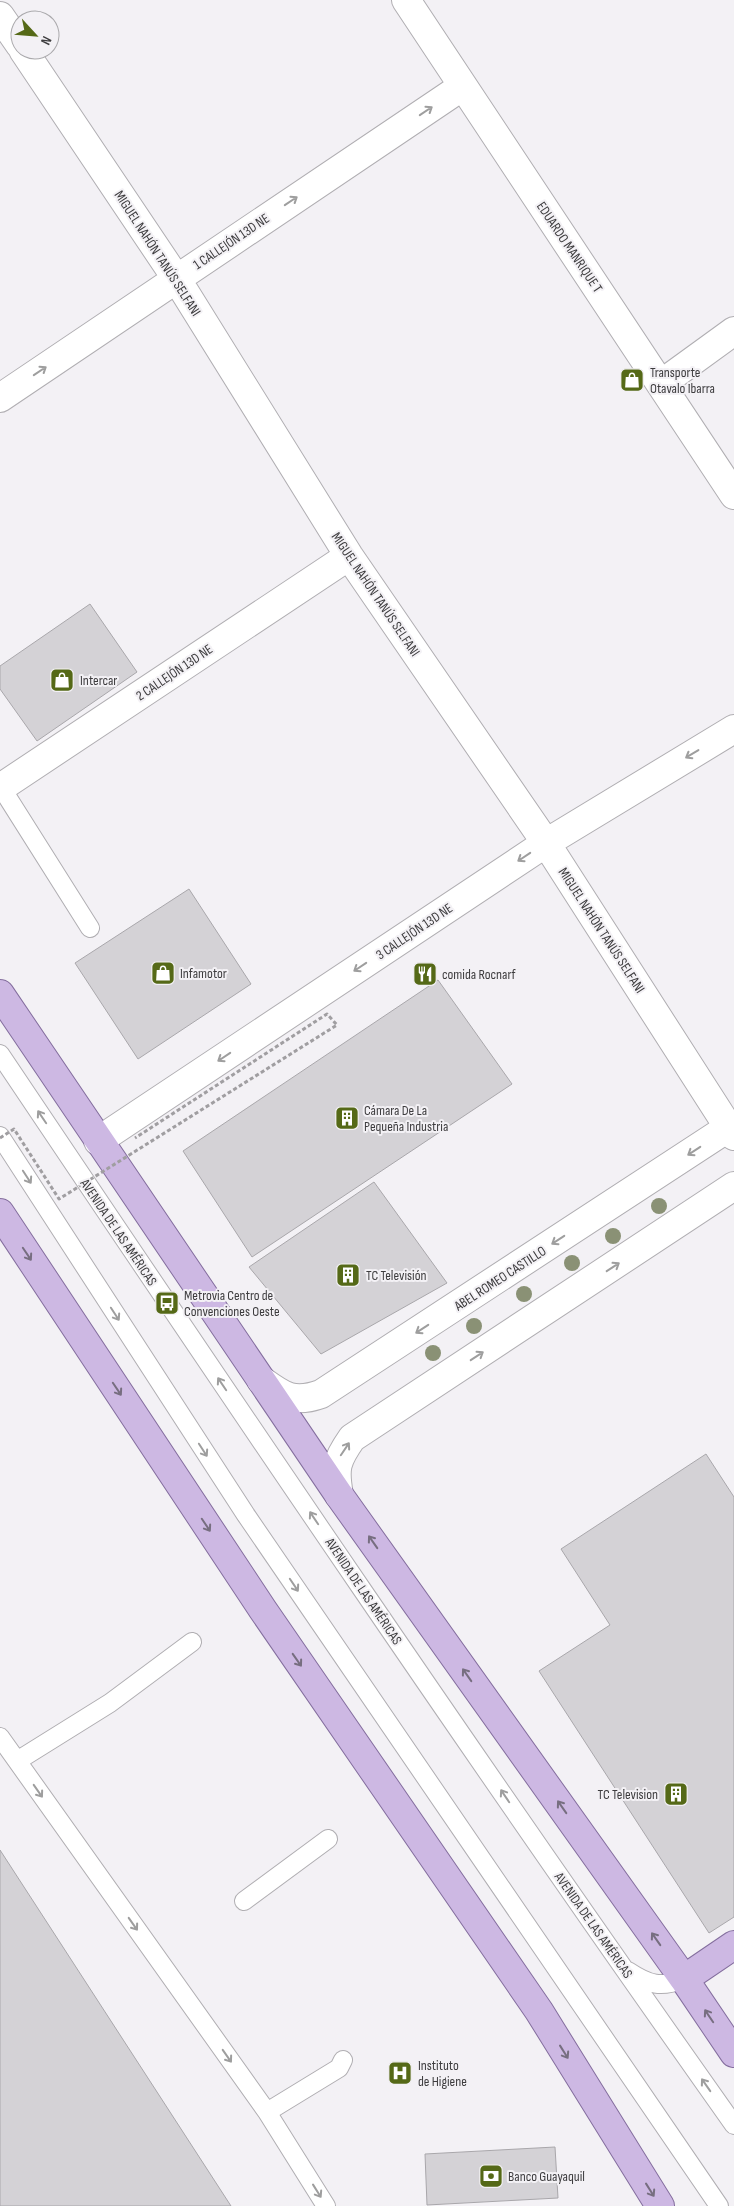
<svg xmlns="http://www.w3.org/2000/svg" width="734" height="2206" viewBox="0 0 734 2206" font-family="'Sofia Sans Condensed',sans-serif">
  <style>
    .building { fill: #d4d2d6; stroke: #a9a7ab }
    .lines { fill: none; stroke-linecap: round; stroke-linejoin: round }
    .service-casing { stroke: #b0aeb2; stroke-width: 20 }
    .minor-casing { stroke: #b0aeb2; stroke-width: 30 }
    .tertiary-casing { stroke: #b0aeb2; stroke-width: 30 }
    .primary-casing { stroke: #846e9e; stroke-width: 30 }
    .service { stroke: #fff; stroke-width: 18 }
    .minor { stroke: #fff; stroke-width: 28 }
    .tertiary { stroke: #fff; stroke-width: 28 }
    .primary { stroke: #cdb8e3; stroke-width: 28 }
    .path-bridge { stroke: #a09ea1; stroke-width: 3; stroke-dasharray: 4 2.5; stroke-linecap: butt }
    .tree { fill: #8a9175 }
    .oneway { stroke: #9e9e9e }
    .oneway2 { stroke: #776e80 }
    .labels { text-anchor: middle; stroke-width: 4; stroke-linejoin: round; paint-order: stroke }
    .street-label { font-size: 14px; fill: #3d3c3e; stroke: #f3f1f5 }
    .poi-label { font-size: 14px; fill: #3d3c3e; stroke: #f3f1f5; text-anchor: start }
  </style>
  <rect width="100%" height="100%" fill="#f3f1f5"/>
  <path class="building" d="M90 604 137 672 37 741 0 689V666Z
    M189 889 251 984 138 1059 75 963Z
    M438 980 512 1084 252 1257 183 1151Z
    M374 1182 447 1283 321 1354 249 1267Z
    M706 1454 734 1497V1917L709 1933 539 1671 610 1625 561 1549Z
    M0 1850 231 2206H0Z
    M555 2147 558 2198 427 2205 425 2154Z"/>
  <g class="lines">
    <g class="service-casing">
      <path id="service" d="M1 787 90 928
        M0 1054C241 1413 484 1772 734 2125
        M0 1136 246 1515 719 2206
        M0 1737 267 2112 326 2206
        M17 1761 110 1703 192 1642
        M244 1901 328 1839
        M628 1971C649 1985 661 1988 684 1979
        M267 2112 339 2068 343 2060"/>
    </g>
    <g class="minor-casing">
      <path id="minor" d="M406 0 734 495
        M0 16 20 45
        M23 50 176 278 349 556 546 843 734 1136
        M661 384 734 331
        M0 398 463 86
        M0 788 349 556
        M98 1141 546 843 734 729"/>
    </g>
    <g class="tertiary-casing">
      <path id="tertiary" d="M261 1380C283 1396 293 1404 321 1394L734 1124
        M339 1495C334 1468 336 1461 352 1438L734 1186"/>
    </g>
    <g class="primary-casing">
      <path id="primary" d="M0 994 339 1495 684 1979 734 2053
        M0 1213 263 1610 539 2011 660 2206
        M684 1979 734 1945"/>
    </g>
    <use href="#service" class="service"/>
    <use href="#minor" class="minor"/>
    <use href="#tertiary" class="tertiary"/>
    <use href="#primary" class="primary"/>
    <path class="path-bridge" d="M0 1138 14 1129 59 1199 337 1025 327 1014 135 1138"/>
  </g>
  <g class="tree">
    <circle cx="659" cy="1206" r="8"/>
    <circle cx="613" cy="1236" r="8"/>
    <circle cx="572" cy="1263" r="8"/>
    <circle cx="524" cy="1294" r="8"/>
    <circle cx="474" cy="1326" r="8"/>
    <circle cx="433" cy="1353" r="8"/>
  </g>
  <defs><path id="oneway-shaft" d="M-6 0H5M1.5-3L5.5 0L1.5 3" fill="none" stroke-width="1.6" stroke-linecap="round" stroke-linejoin="round" transform="scale(1.25)"/></defs>
  <g class="oneway">
    <use href="#oneway-shaft" transform="translate(426 111) rotate(-34)"/>
    <use href="#oneway-shaft" transform="translate(291 201) rotate(-34)"/>
    <use href="#oneway-shaft" transform="translate(40 371) rotate(-34)"/>
    <use href="#oneway-shaft" transform="translate(692 754) rotate(149)"/>
    <use href="#oneway-shaft" transform="translate(524 857) rotate(146)"/>
    <use href="#oneway-shaft" transform="translate(360 967) rotate(146)"/>
    <use href="#oneway-shaft" transform="translate(224 1057) rotate(146)"/>
    <use href="#oneway-shaft" transform="translate(42 1117) rotate(-124)"/>
    <use href="#oneway-shaft" transform="translate(694 1151) rotate(147)"/>
    <use href="#oneway-shaft" transform="translate(27 1177) rotate(57)"/>
    <use href="#oneway-shaft" transform="translate(558 1240) rotate(147)"/>
    <use href="#oneway-shaft" transform="translate(613 1267) rotate(-33)"/>
    <use href="#oneway-shaft" transform="translate(115 1314) rotate(57)"/>
    <use href="#oneway-shaft" transform="translate(422 1329) rotate(147)"/>
    <use href="#oneway-shaft" transform="translate(477 1356) rotate(-33)"/>
    <use href="#oneway-shaft" transform="translate(222 1384) rotate(-124)"/>
    <use href="#oneway-shaft" transform="translate(345 1449) rotate(-56)"/>
    <use href="#oneway-shaft" transform="translate(203 1450) rotate(57)"/>
    <use href="#oneway-shaft" transform="translate(314 1518) rotate(-124)"/>
    <use href="#oneway-shaft" transform="translate(294 1585) rotate(56)"/>
    <use href="#oneway-shaft" transform="translate(38 1791) rotate(55)"/>
    <use href="#oneway-shaft" transform="translate(505 1796) rotate(-124)"/>
    <use href="#oneway-shaft" transform="translate(133 1924) rotate(55)"/>
    <use href="#oneway-shaft" transform="translate(227 2056) rotate(55)"/>
    <use href="#oneway-shaft" transform="translate(706 2085) rotate(-125)"/>
    <use href="#oneway-shaft" transform="translate(317 2191) rotate(58)"/>
  </g>
  <g class="oneway2">
    <use href="#oneway-shaft" transform="translate(27 1254) rotate(56)"/>
    <use href="#oneway-shaft" transform="translate(117 1389) rotate(56)"/>
    <use href="#oneway-shaft" transform="translate(206 1525) rotate(56)"/>
    <use href="#oneway-shaft" transform="translate(373 1542) rotate(-125)"/>
    <use href="#oneway-shaft" transform="translate(297 1660) rotate(55)"/>
    <use href="#oneway-shaft" transform="translate(467 1675) rotate(-125)"/>
    <use href="#oneway-shaft" transform="translate(562 1807) rotate(-125)"/>
    <use href="#oneway-shaft" transform="translate(656 1939) rotate(-125)"/>
    <use href="#oneway-shaft" transform="translate(709 2016) rotate(-124)"/>
    <use href="#oneway-shaft" transform="translate(564 2052) rotate(58)"/>
    <use href="#oneway-shaft" transform="translate(650 2190) rotate(58)"/>
  </g>
  <defs>
    <g id="shop-square" transform="scale(1.25)"><rect x="-9" y="-9" width="18" height="18" rx="4" fill="#556917" stroke="#f3f1f5"/><path d="M-5-2.5h2.3a2.7 3.5 0 0 1 5.4 0H5L5.5 6h-11ZM-1.5-2.5h3a1.5 2.3 0 0 0-3 0Z" fill="#fff"/></g>
    <g id="restaurant-square" transform="scale(1.25)"><rect x="-9" y="-9" width="18" height="18" rx="4" fill="#556917" stroke="#f3f1f5"/><path d="M-5-6h1v4h1v-4h1v4h1v-4h1v5L-1.5 .5V6h-2V.5L-5-1ZM5-6V6H3V1.5H1.5Q1.5-4 5-6Z" fill="#fff"/></g>
    <g id="building-square" transform="scale(1.25)"><rect x="-9" y="-9" width="18" height="18" rx="4" fill="#556917" stroke="#f3f1f5"/><path d="M-4-6H4V6H1V3H-1V6H-4ZM-2.5-4.3h1.7v1.8h-1.7ZM.8-4.3h1.7v1.8H.8ZM-2.5-1h1.7V.8h-1.7ZM.8-1h1.7V.8H.8Z" fill="#fff"/></g>
    <g id="bus-square" transform="scale(1.25)"><rect x="-9" y="-9" width="18" height="18" rx="4" fill="#556917" stroke="#f3f1f5"/><path d="M-5-6H5V4H4V6H2V4H-2V6H-4V4H-5ZM-3.5-4V0h7V-4ZM-3.5 1.2v1.5H-2V1.2ZM2 1.2v1.5H3.5V1.2Z" fill="#fff"/></g>
    <g id="hospital-square" transform="scale(1.25)"><rect x="-9" y="-9" width="18" height="18" rx="4" fill="#556917" stroke="#f3f1f5"/><path d="M-5-5h3v3.5h4V-5h3V5h-3V1.5h-4V5h-3Z" fill="#fff"/></g>
    <g id="bank-square" transform="scale(1.25)"><rect x="-9" y="-9" width="18" height="18" rx="4" fill="#556917" stroke="#f3f1f5"/><path d="M-6-4H6V4H-6ZM0-2.3a2.3 2.3 0 1 0 0 4.6a2.3 2.3 0 1 0 0-4.6Z" fill="#fff"/></g>
  </defs>
  <g fill-rule="evenodd">
    <use href="#shop-square" x="632" y="380"/>
    <use href="#shop-square" x="62" y="680"/>
    <use href="#shop-square" x="163" y="973"/>
    <use href="#restaurant-square" x="425" y="974"/>
    <use href="#building-square" x="347" y="1118"/>
    <use href="#building-square" x="348" y="1275"/>
    <use href="#bus-square" x="167" y="1303"/>
    <use href="#building-square" x="676" y="1794"/>
    <use href="#hospital-square" x="400" y="2073"/>
    <use href="#bank-square" x="491" y="2176"/>
  </g>
  <g class="labels">
    <g class="street-label">
      <text transform="translate(231 241) rotate(-34)" y="5">1 CALLEJÓN 13D NE</text>
      <text transform="translate(570 247) rotate(56)" y="5">EDUARDO MANRIQUE T</text>
      <text transform="translate(158 253) rotate(57)" y="5">MIGUEL NAHÓN TANÚS SELFANI</text>
      <text transform="translate(376 594) rotate(56)" y="5">MIGUEL NAHÓN TANÚS SELFANI</text>
      <text transform="translate(174 672) rotate(-34)" y="5">2 CALLEJÓN 13D NE</text>
      <text transform="translate(602 930) rotate(57)" y="5">MIGUEL NAHÓN TANÚS SELFANI</text>
      <text transform="translate(414 931) rotate(-34)" y="5">3 CALLEJÓN 13D NE</text>
      <text transform="translate(119 1232) rotate(56)" y="5">AVENIDA DE LAS AMÉRICAS</text>
      <text transform="translate(500 1278) rotate(-33)" y="5">ABEL ROMEO CASTILLO</text>
      <text transform="translate(364 1591) rotate(56)" y="5">AVENIDA DE LAS AMÉRICAS</text>
      <text transform="translate(594 1925) rotate(55)" y="5">AVENIDA DE LAS AMÉRICAS</text>
    </g>
    <g class="poi-label">
      <text x="650" y="377">Transporte<tspan x="650" dy="16">Otavalo Ibarra</tspan></text>
      <text x="80" y="685">Intercar</text>
      <text x="180" y="978">Infamotor</text>
      <text x="442" y="979">comida Rocnarf</text>
      <text x="364" y="1115">Cámara De La<tspan x="364" dy="16">Pequeña Industria</tspan></text>
      <text x="366" y="1280">TC Televisión</text>
      <text x="184" y="1300">Metrovia Centro de<tspan x="184" dy="16">Convenciones Oeste</tspan></text>
      <text x="658" y="1799" text-anchor="end">TC Television</text>
      <text x="418" y="2070">Instituto<tspan x="418" dy="16">de Higiene</tspan></text>
      <text x="508" y="2181">Banco Guayaquil</text>
    </g>
  </g>
  <g transform="translate(35 35) rotate(116)"><circle r="24" fill="#f3f1f5" stroke="#aaa9ac"/>
  <path d="M0-4L9 19L0 12L-9 19Z" fill="#556917"/>
  <text y="-8" font-size="14" font-weight="bold" text-anchor="middle" fill="#3d3c3e">N</text>
  </g>
</svg>
